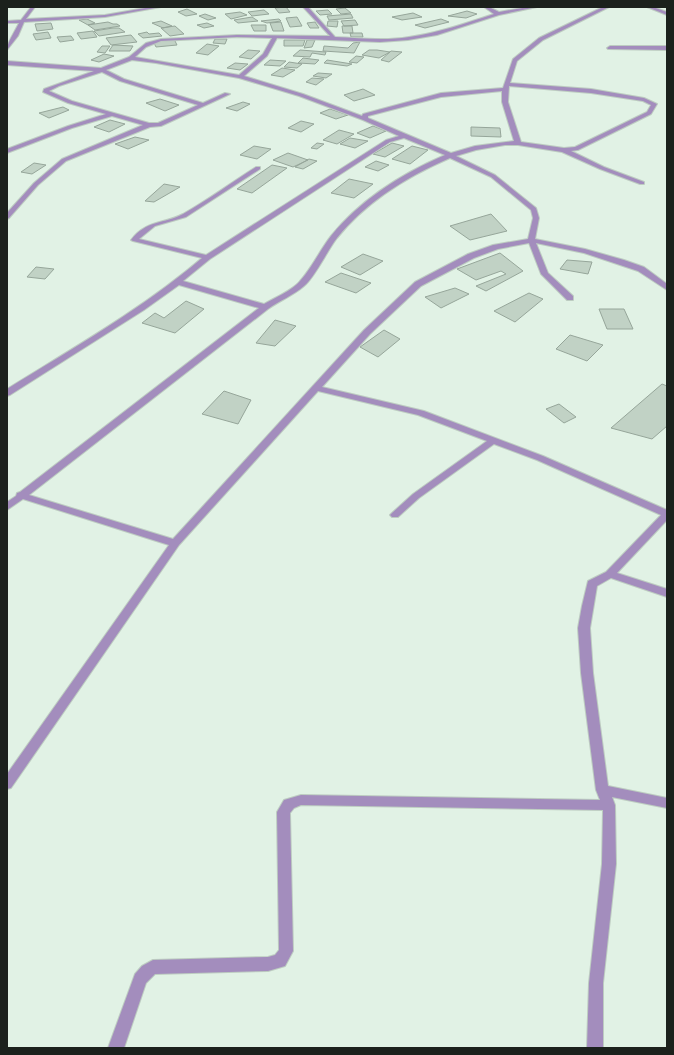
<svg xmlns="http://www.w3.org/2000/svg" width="674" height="1055" viewBox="0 0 674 1055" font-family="'Roboto Serif',serif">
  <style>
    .building { fill: #c1d2c5; stroke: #96a69a }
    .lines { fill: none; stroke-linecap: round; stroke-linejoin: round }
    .minor-casing { stroke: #bdccc1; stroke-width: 2 }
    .minor { fill: #a38dbd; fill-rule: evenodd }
  </style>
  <rect width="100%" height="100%" fill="#e1f2e5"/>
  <path class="building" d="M286 7 290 12 279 13 275 8Z
    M345 8 351 13 341 14 336 9Z
    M187 9 197 14 186 16 178 12Z
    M264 10 269 14 252 16 248 12Z
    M328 10 332 14 320 15 316 11Z
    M467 11 477 14 466 18 448 16Z
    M240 12 247 15 231 19 225 14Z
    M413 13 422 17 402 20 392 17Z
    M205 14 216 18 208 20 199 16Z
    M351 14 353 18 329 20 327 16Z
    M252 17 258 21 238 23 234 20Z
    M297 17 302 26 290 27 286 18Z
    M87 19 95 23 88 25 79 20Z
    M279 19 281 21 267 23 261 21Z
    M441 19 449 22 425 28 415 25Z
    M355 20 358 25 344 26 341 21Z
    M161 21 172 26 163 28 152 23Z
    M328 21H338L337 27 327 26Z
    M108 22 113 24H117L120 26 95 30 88 25Z
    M281 22 284 31H273L270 23Z
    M315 22 319 28H310L307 23Z
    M51 23 53 29 37 31 35 24Z
    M207 23 214 26 204 28 197 25Z
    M251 25H266V31H254Z
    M175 26 184 34 170 36 161 28Z
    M342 26H352L353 33H343Z
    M113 28H119L125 32 99 36 94 31Z
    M93 31 97 37 81 39 77 33Z
    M48 32 51 38 36 40 33 34Z
    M147 32 149 34 159 33 162 36 143 38 138 34Z
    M350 33H362L363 37H351Z
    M131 35 137 42 111 45 106 38Z
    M71 36 74 40 60 42 57 37Z
    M174 39 177 45 156 47 153 41Z
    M215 39H227L225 44 213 43Z
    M284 40H305L303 46H284Z
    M307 40H315L312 47 304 48Z
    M360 42 354 53 323 51 324 46 348 48 353 43Z
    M207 44 219 46 208 55 196 53Z
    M113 45 133 46 130 51H109Z
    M102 46H110L105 53 97 52Z
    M248 50 260 51 251 59 239 57Z
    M300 50 326 52 325 55 312 53 310 57 293 56Z
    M369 50H377L390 52 379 58 362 55Z
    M391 51 402 52 389 62 381 60Z
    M104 54 114 56 99 62 91 60Z
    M356 56 364 57 357 63 349 62Z
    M303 58 319 60 315 64 298 63Z
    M270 60 286 61 280 66 264 65Z
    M327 60 352 64 347 66 324 63Z
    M289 62 302 64 297 68 284 67Z
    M235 63 248 64 240 70 227 68Z
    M282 68 295 70 283 77 271 75Z
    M318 73 332 74 326 78 313 76Z
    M312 78 324 79 316 85 306 82Z
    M363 89 375 95 354 101 344 95Z
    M160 99 179 105 165 111 146 103Z
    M243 102 250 104 237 111 226 108Z
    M63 107 69 110 49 118 39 113Z
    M330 109 348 115 336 119 320 113Z
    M110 120 125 124 109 132 94 127Z
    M301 121 314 124 301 132 288 128Z
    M373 126 386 131 370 138 357 133Z
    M471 127 500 128 501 137 471 136Z
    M339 130 354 134 337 144 323 140Z
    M135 137 149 140 128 149 115 144Z
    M350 138 368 141 355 148 340 144Z
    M317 143 324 144 317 149 311 148Z
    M392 143 404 146 385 157 373 154Z
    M254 146 271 149 257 159 240 155Z
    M412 146 428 150 410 164 392 159Z
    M288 153 308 160 293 167 273 160Z
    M309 159 317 161 303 169 295 167Z
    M376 161 389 165 378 171 365 167Z
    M34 163 46 165 32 174 21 172Z
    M272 165 287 168 252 193 237 189Z
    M349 179 373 184 354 198 331 193Z
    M164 184 180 187 154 202 145 201Z
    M491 214 507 231 470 240 450 226Z
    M500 253 523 271 486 291 476 286 506 274 501 271 476 280 457 269Z
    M363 254 383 261 360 275 341 267Z
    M567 260 592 262 588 274 560 269Z
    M36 267 54 269 45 279 27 277Z
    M341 273 371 283 356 293 325 282Z
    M455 288 469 294 441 308 425 297Z
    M529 293 543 299 515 322 494 311Z
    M186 301 204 309 175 333 142 323 155 313 164 318Z
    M599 309H624L633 329H607Z
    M275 320 296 326 275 346 256 343Z
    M384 330 400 339 378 357 360 347Z
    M570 335 603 345 587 361 556 349Z
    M662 384 667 386V426L652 439 611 428Z
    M224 391 251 400 238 424 202 414Z
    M559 404 576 417 564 423 546 409Z"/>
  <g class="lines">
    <g class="minor-casing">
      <path id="minor" d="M31 7H35L26 19 105 15 151 7H161L105 17 24 22 18 36 7 50C7 42 16 30 19 23H7V21L21 20Z
        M303 7H308L335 37C360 38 384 41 409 37 438 33 466 23 494 14L484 7H489L499 12 528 7H537L499 15 437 35 408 40 380 42 277 38 267 56 244 76 303 94 362 116 363 114 441 93 503 88 513 59 539 38 603 7H609L543 40 517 61 510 83 591 89 644 98 657 104 651 114 578 150 571 151 604 167 644 182V184H640L600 169 562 152 518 145H505L476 150 456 156 495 175 536 208 539 218 535 239 585 249 624 260 644 267 667 284V290L638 271 584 253 536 243 548 273 573 296V300H567L541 274 529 243 498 249 474 258 421 286 370 334 322 387 424 411 543 456 667 510V520L617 573 667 589V597L611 578 597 586 590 628 593 673 608 786 667 798V808L612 797 615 805 616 864 603 983V1048H587L589 983 602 864 603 810 301 805 294 808 290 813 293 951 285 966 268 971 155 974 146 983 124 1048H108L135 974 142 966 153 960 268 957 275 955 279 950 277 812 284 800 301 795 600 800 596 790 581 673 578 628 582 606 588 581 606 572 661 515 537 460 494 444 419 498 398 517H392L390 515 392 513 413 494 487 441 418 415 318 391 179 545 11 788 7 789V774L169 545 23 499 7 510V502L16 496 17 493 20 492 259 308 179 285 144 310 10 395 7 396V389C73 348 142 309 202 258L133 241 131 240C146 220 164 224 183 214 208 200 232 182 256 167H260V169L186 217 155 226 139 239 206 255 386 140 399 136 363 120 299 96 239 78 156 63 132 60 106 70 124 79 203 103 225 93 230 94 161 126 150 127 66 161 38 185 9 218 7 219V213L34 183 62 159 143 125 112 116 72 128 7 153V149L68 126 106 114 68 103 43 92 44 89 94 71 7 65V61L101 68 129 57 146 43 161 39 237 35 330 36ZM237 37 272 38 263 54 239 75 135 57 146 47 161 41ZM102 72 120 81 198 105 158 123H149L72 101 49 91 59 86ZM509 86 591 93 643 101 651 105 647 112 575 147 564 148 521 142 508 102ZM502 91V102L514 141 475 146 451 153 368 118V116L441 97ZM404 138 445 155C403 173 360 200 331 236 320 250 312 268 300 281 293 290 274 298 264 304L183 281 210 259 390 142ZM450 158 491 177 531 210 533 218 528 239 493 245 468 254 415 282 364 330 173 539 29 495 268 309C279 301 294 295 304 286 315 277 327 251 337 238 366 202 408 176 450 158Z
        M647 7H653L667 12V15Z
        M610 46H667V50L608 49 607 48Z"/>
    </g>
    <use href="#minor" class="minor"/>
  </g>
  <rect width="674" height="1055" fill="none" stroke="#1b211c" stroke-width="16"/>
</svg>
